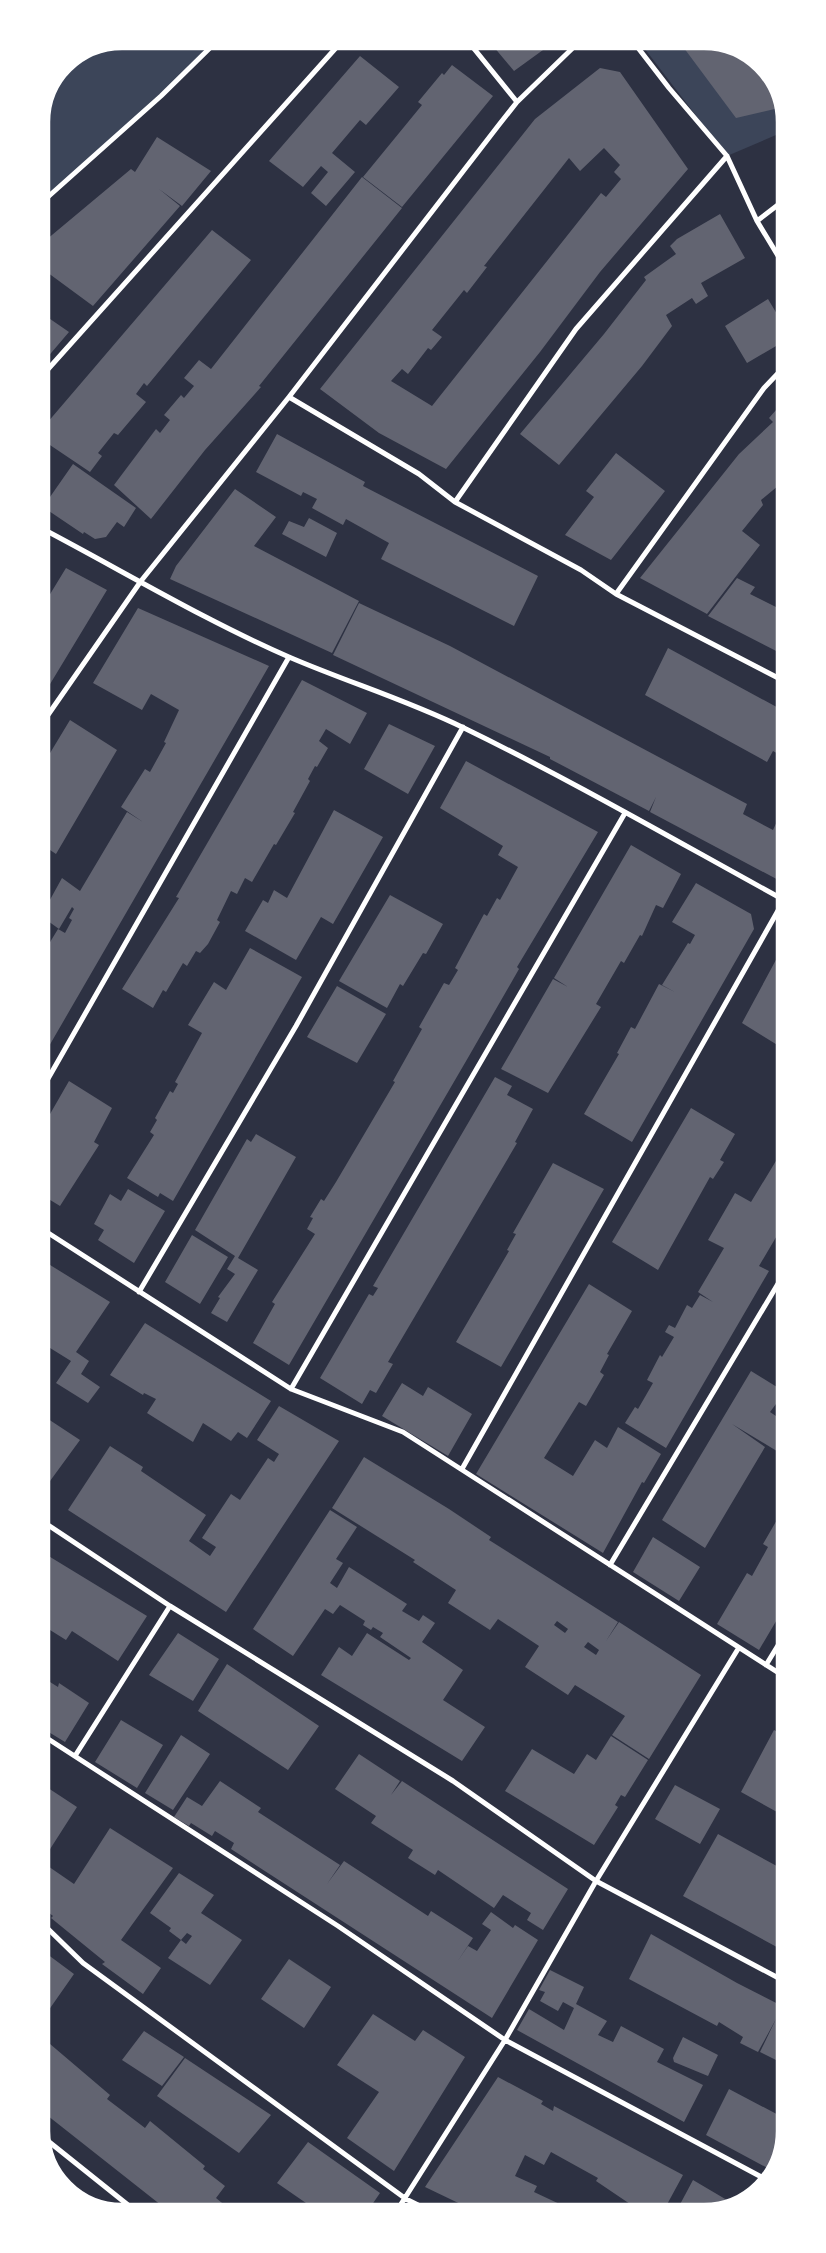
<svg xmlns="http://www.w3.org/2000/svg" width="826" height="2253" viewBox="0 0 826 2253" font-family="'Alegreya Sans',sans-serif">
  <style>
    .green { fill: #3c4559 }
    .building { fill: #626471; fill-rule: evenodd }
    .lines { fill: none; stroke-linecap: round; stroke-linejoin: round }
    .minor { stroke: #fff; stroke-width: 5 }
    .rim { fill: none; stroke: #fff; stroke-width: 2.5 }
  </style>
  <rect width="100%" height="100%" fill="#2d3142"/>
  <path class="green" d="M122 40H217L40 207V117L64 64Z
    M638 40H710L754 57 783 100V132L727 156Z"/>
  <path class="building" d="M488 40H536L543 50 514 71Z
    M678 40H710L754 57 783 100V107L736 118Z
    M360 56 399 87 366 125 360 120 332 153 355 172 326 206 311 193 328 172 321 166 303 187 269 161Z
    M452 65 493 96 402 207 363 177 422 105 418 102 442 73 444 75Z
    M600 68 620 72 688 169 600 272 540 352 446 469 379 433 320 389 535 119ZM604 148 620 165 614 172 621 179 606 197 601 193 432 406 391 381 402 369 408 374 428 348 431 350 442 337 432 330 464 290 467 293 487 267 484 266 569 158 580 171Z
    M157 137 211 171 182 206 159 189 180 206 93 306 40 267V245L131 169 135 172Z
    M362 177 402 208 259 386 261 387 205 450 151 519 114 485 156 429 160 433 170 420 164 415 181 395 184 398 194 386 184 378 199 360 211 369Z
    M720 214 745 258 701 283 708 296 696 304 692 298 666 315 672 326 642 366 559 465 520 434 604 334 646 280 644 277 676 254 670 246 677 239Z
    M212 230 251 260 147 386 144 383 136 394 146 402 118 435 114 433 98 453 102 456 90 472 41 439V430Z
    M768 299 783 324V342L747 363 725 326Z
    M40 312 69 332 40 366Z
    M784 401V481L761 500 763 505 742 531 760 545 707 614 640 578 739 454 773 422 769 418Z
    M277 434 365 482 363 486 538 576 514 626 381 559 389 543 346 519 343 525 312 508 317 499 303 492 301 496 256 472Z
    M616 453 665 491 611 560 565 535 594 497 586 491Z
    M73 464 136 508 124 527 117 522 106 537 95 539 84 532 83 534 43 507Z
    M235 489 276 517 254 546 359 601 332 653 170 579 176 566Z
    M309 518 337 533 326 557 282 534 289 521 304 527Z
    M66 568 107 590 41 699V609Z
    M737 578 755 587 750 594 776 607 784 596V655L708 616Z
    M359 603 450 646 747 804 743 814 773 830 784 806V883L650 812 656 797 649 811 550 759V757L333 655Z
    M138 608 269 666 41 1060V957L58 929 65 933 72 920 69 918 74 909 72 907 59 929 41 916 62 878 80 891 127 812 143 822 121 807 145 769 150 772 166 743 164 742 179 710 151 694 142 710 93 683Z
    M668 648 784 711V751L782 756 773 751 767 762 645 695Z
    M302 680 367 713 350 744 326 729 319 741 328 748 317 767 315 766 308 779 310 781 293 812 295 813 276 845 274 844 252 882 245 878 237 894 231 891 217 920 220 922 208 944 200 953 196 951 187 966 183 963 166 992 163 990 153 1008 122 989 179 898 176 897Z
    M70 720 117 750 56 854 50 850 41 863 43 864 41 867V768Z
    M389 724 435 746 408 794 364 769Z
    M466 761 598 832 517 967 519 969 469 1056 289 1365 253 1343 275 1304 272 1302 315 1234 307 1229 313 1218 310 1217 321 1199 324 1201 336 1182 395 1082 393 1081 422 1029 419 1027 444 983 449 985 458 970 455 968 484 914 487 916 497 898 500 900 518 867 498 855 503 846 440 808Z
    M334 810 383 837 333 924 321 917 296 960 245 931 263 900 268 903 274 890 287 898Z
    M631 845 681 874 663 908 656 905 642 936 640 935 624 963 621 961 596 1004 601 1007 548 1093 501 1069 553 979 568 987 554 978Z
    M696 883 751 914 754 929 632 1142 584 1114 619 1054 617 1053 631 1027 635 1029 659 984 675 992 662 985 688 943 690 944 695 935 672 922Z
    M390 895 443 924 426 954 423 953 403 986 400 984 387 1008 339 981Z
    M784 945V1037L779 1046 742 1023Z
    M250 948 302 977 173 1201 160 1193 158 1197 127 1178 154 1135 150 1132 157 1120 155 1118 170 1091 173 1093 178 1084 175 1082 202 1033 188 1025 214 982 226 990Z
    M337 986 386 1014 357 1063 307 1037Z
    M495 1077 512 1086 507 1095 533 1109 515 1142 517 1143 388 1362 393 1364 376 1393 370 1390 362 1404 320 1378 369 1294 373 1296 378 1288 373 1286Z
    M69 1081 112 1108 94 1142 99 1145 60 1206 42 1195V1128Z
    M691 1108 735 1134 720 1160 724 1162 713 1179 710 1177 658 1270 612 1242Z
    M256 1134 296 1157 238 1258 258 1270 227 1322 211 1313 220 1298 218 1297 235 1274 227 1269 235 1256 195 1230 247 1139 251 1142Z
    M785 1142V1222L759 1266 769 1271 666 1448 625 1423 635 1407 638 1409 653 1383 647 1380 660 1355 662 1357 674 1337 665 1332 669 1325 675 1328 687 1305 692 1308 700 1295 713 1302 698 1292 724 1248 708 1240 735 1193 751 1202 785 1146 782 1145Z
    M553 1163 604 1189 501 1367 456 1342 509 1251 507 1250 516 1234 513 1233Z
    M128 1189 165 1211 134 1263 98 1240 104 1230 94 1224 110 1194 121 1201Z
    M192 1235 228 1257 200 1304 165 1282Z
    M42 1260 110 1302 76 1352 89 1361 81 1374 100 1387 88 1403 56 1383 71 1361 42 1343 47 1333 42 1329 47 1319 42 1316Z
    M589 1284 632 1311 607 1354 609 1355 600 1372 604 1375 586 1406 579 1402 544 1458 573 1476 595 1440 607 1448 618 1427 661 1454 644 1483 642 1482 603 1553 476 1474Z
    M145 1323 271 1401 247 1438 238 1432 231 1441 203 1423 193 1442 147 1413 156 1399 144 1393 143 1395 110 1375Z
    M751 1371 785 1392 770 1412 785 1422V1456L732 1424 765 1447 705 1548 662 1520Z
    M402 1383 423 1396 428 1387 472 1414 448 1456 382 1416Z
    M279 1406 339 1441 226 1612 68 1510 110 1446 143 1467 141 1471 206 1515 189 1541 210 1556 216 1547 202 1538 231 1494 240 1500 268 1458 274 1462 279 1454 257 1440Z
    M42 1415 80 1440 42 1492Z
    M364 1457 449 1509 491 1537 489 1540 618 1622 606 1641 619 1622 701 1675 649 1759 612 1735 625 1716 575 1685 568 1695 525 1667 539 1646 498 1619 490 1630 448 1603 456 1590 413 1562 415 1560 332 1508ZM557 1621 568 1629 565 1633 554 1625ZM588 1642 599 1650 596 1655 584 1647Z
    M785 1506V1606L759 1650 717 1624 747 1573 752 1576 768 1547 763 1544Z
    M330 1510 357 1527 336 1559 343 1563 330 1583 337 1588 349 1567 407 1604 402 1611 419 1621 423 1615 435 1623 422 1642 463 1670 443 1700 485 1727 462 1761 321 1675 339 1647 352 1656 367 1633 409 1660 411 1658 380 1637 383 1633 373 1627 371 1630 363 1625 365 1621 340 1605 333 1614 325 1609 293 1656 253 1629Z
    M653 1537 700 1567 679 1601 633 1572Z
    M42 1552 147 1616 118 1661 72 1631 66 1640 42 1625Z
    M178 1633 219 1659 193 1701 149 1675Z
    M227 1664 319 1726 288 1770 198 1711Z
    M42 1677 58 1687 59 1683 89 1703 65 1742 42 1728Z
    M121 1720 163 1745 137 1788 95 1762Z
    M774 1730 785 1736 786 1817 741 1792Z
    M181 1735 210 1754 173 1810 145 1793Z
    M611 1736 648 1760 625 1797 621 1795 615 1805 618 1807 594 1845 505 1791 532 1749 574 1774 587 1754 596 1760Z
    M359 1754 400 1781 391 1795 402 1781 568 1889 543 1930 527 1920 531 1913 503 1895 494 1908 438 1870 435 1875 408 1858 413 1850 371 1823 376 1816 335 1789Z
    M220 1781 261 1808 258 1812 340 1865 327 1884 344 1861 428 1916 431 1911 473 1938 457 1962 468 1946 477 1951 491 1930 482 1924 491 1912 513 1928 515 1925 538 1940 492 2018 231 1849 234 1843 215 1831 212 1836 191 1823 189 1826 174 1817 187 1797 202 1806Z
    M42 1784 77 1807 45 1857 42 1855Z
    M675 1785 720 1809 700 1844 655 1819Z
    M110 1828 173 1868 121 1940 161 1968 143 1994 102 1964 105 1962 51 1918 53 1916 43 1908 42 1862 74 1884Z
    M718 1834 786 1871V1952L683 1896Z
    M179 1873 214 1895 201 1913 242 1940 210 1985 168 1958 181 1940 186 1944 192 1936 187 1933 181 1940 169 1931 171 1928 150 1913Z
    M651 1934 737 1983 786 2008V2065L760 2052 776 2019 758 2052 740 2043 743 2037 719 2022 717 2026 629 1979Z
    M43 1951 74 1974 46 2014 43 2010Z
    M289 1959 331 1987 304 2028 261 1999Z
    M550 1970 584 1987 576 2004 607 2021 598 2035 613 2042 621 2026 664 2049 657 2062 703 2085 684 2122 517 2030 529 2009 564 2030 574 2008 563 2002 558 2011 540 2001 545 1992 539 1990Z
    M373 2014 415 2041 423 2030 465 2057 394 2171 347 2138 379 2092 337 2065Z
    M144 2031 184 2057 162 2086 122 2060Z
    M683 2037 718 2055 708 2076 674 2062 673 2058Z
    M43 2038 110 2095 107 2099 145 2128 150 2121 205 2166 203 2169 225 2186 216 2198 233 2212 171 2213 43 2112Z
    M185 2058 271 2115 239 2153 157 2096Z
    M498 2077 543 2101 541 2104 553 2111 554 2106 683 2175 664 2210 636 2211 629 2206 630 2204 596 2181 598 2178 551 2152 544 2165 525 2155 515 2176 537 2186 534 2192 566 2207 564 2211H475L425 2187Z
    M729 2089 786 2119V2132L773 2171 706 2135Z
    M308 2142 380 2193 367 2212H319L277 2183Z
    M693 2180 732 2203 735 2204 726 2210H677Z
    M583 2205 594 2211H580Z"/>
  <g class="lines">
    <path class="minor" d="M467 40 517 102
      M632 40 669 88 727 156 757 221 783 264
      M40 204 161 96 218 40
      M757 221 783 201
      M41 377 343 40
      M289 397 419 474 455 502 581 570 616 594 784 681
      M455 502 576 329 727 156
      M41 528C123 571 204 620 289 657 347 682 407 700 464 728 573 781 678 842 784 900
      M616 594 764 388 784 367
      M41 725 141 581 289 397 498 126 517 102 581 40
      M41 1091 289 657
      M42 1229 291 1389 403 1432 785 1677
      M139 1292 296 1026 463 727
      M291 1389 625 813
      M462 1469 784 900
      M42 1521 170 1606 453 1781 596 1881 786 1982
      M610 1565 785 1272
      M766 1665 785 1634
      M42 1735 338 1926 505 2040 769 2181
      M75 1756 170 1606
      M43 1924 83 1963 406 2199 430 2211
      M43 2137 138 2213
      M396 2212 505 2040 596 1881 738 1649"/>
  </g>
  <path d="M0 0H826V2253H0ZM122 49H704A73 73 0 0 1 777 122V2131A73 73 0 0 1 704 2204H122A73 73 0 0 1 49 2131V122A73 73 0 0 1 122 49Z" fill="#fff" fill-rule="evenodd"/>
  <path class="rim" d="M122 49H704A73 73 0 0 1 777 122V2131A73 73 0 0 1 704 2204H122A73 73 0 0 1 49 2131V122A73 73 0 0 1 122 49Z"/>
</svg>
